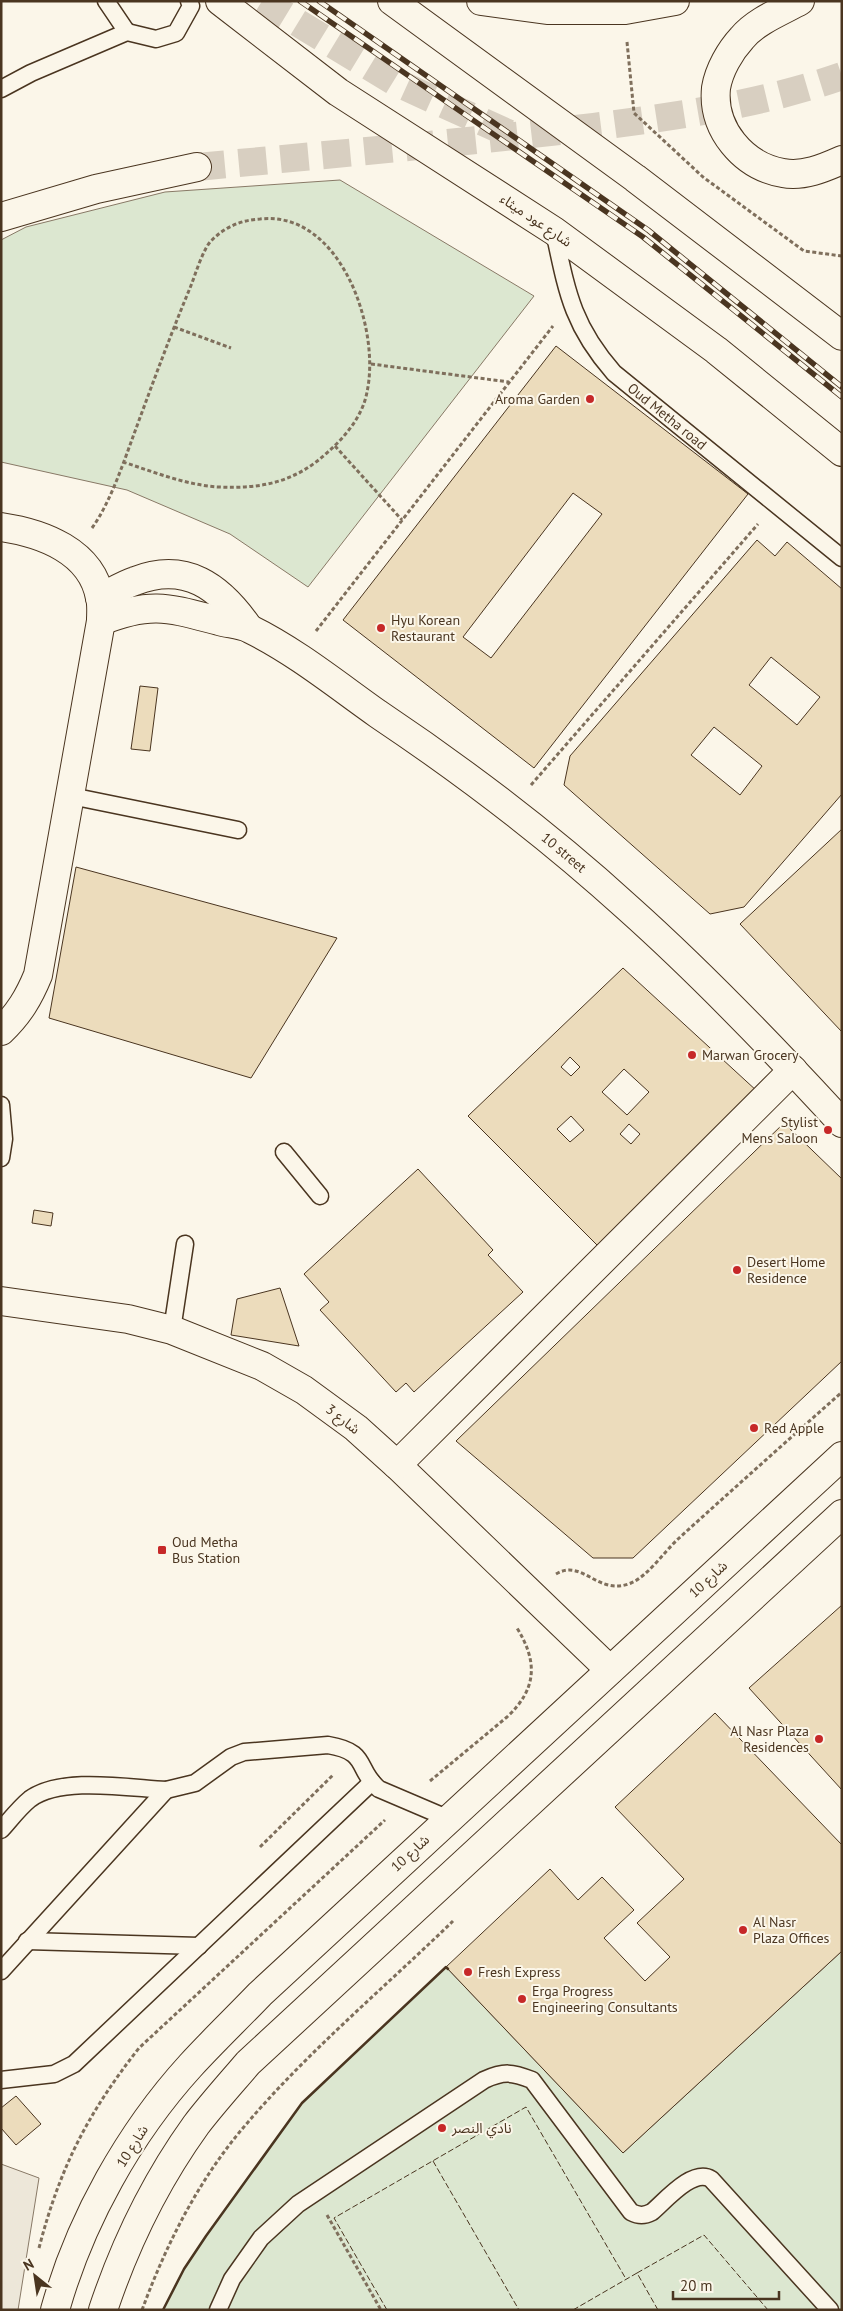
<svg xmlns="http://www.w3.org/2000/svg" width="843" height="2311" viewBox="0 0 843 2311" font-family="'PT Sans','Noto Sans Arabic',sans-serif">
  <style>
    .green { fill: #dce7d0; stroke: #887966 }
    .parking { fill: #ede7d9; stroke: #887966 }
    .building { fill: #ecdcbc; stroke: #4a3520; fill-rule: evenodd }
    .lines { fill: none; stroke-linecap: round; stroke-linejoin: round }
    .primary-tunnel { stroke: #d8cfc1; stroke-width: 28; stroke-dasharray: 28 14; stroke-linecap: butt }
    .lane-casing { stroke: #4a3520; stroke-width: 19 }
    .street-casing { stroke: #4a3520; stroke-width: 30 }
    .secondary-casing { stroke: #4a3520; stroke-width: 30 }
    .primary-casing { stroke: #4a3520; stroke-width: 30 }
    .path { stroke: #7f6f5c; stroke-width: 3; stroke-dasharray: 4 2.5; stroke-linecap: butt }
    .lane { stroke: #fbf6e9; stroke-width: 16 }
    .street { stroke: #fbf6e9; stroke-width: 28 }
    .secondary { stroke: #fbf6e9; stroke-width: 28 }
    .primary { stroke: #fbf6e9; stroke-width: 28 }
    .rail-casing { stroke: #4a3520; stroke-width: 5.5 }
    .rail { stroke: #fbf6e9; stroke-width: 4; stroke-dasharray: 11; stroke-linecap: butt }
    .fence { stroke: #4a3520; stroke-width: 1; stroke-dasharray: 6 2.5; stroke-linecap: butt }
    .wall { stroke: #4a3520; stroke-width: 2.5 }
    .poi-dot { fill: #c62828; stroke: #fbf6e9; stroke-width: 2 }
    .labels { text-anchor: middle; stroke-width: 4; stroke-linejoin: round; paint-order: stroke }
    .street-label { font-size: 14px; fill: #4a3520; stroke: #fbf6e9 }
    .poi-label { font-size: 14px; fill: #4a3520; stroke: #fbf6e9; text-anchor: start }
  </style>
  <rect width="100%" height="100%" fill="#fbf6e9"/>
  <path class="green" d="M340 180 534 296 308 587 230 534 127 490 1 462V240L26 227 165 192Z
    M842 1951V2310H163L184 2269 206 2236 302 2103 446 1967 623 2153Z"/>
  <path class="parking" d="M1 2164 39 2178 18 2310H1Z"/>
  <path class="building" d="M556 346 748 494 534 768 343 620ZM573 493 602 514 491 658 463 637Z
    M757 540 775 556 787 542 842 589V794L744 907 710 914 564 785 570 756ZM771 657 820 697 797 725 749 685ZM714 727 762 766 740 795 691 755Z
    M140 686 158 688 150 751 131 749Z
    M842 829V1032L740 924Z
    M76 867 337 938 251 1078 49 1018Z
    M623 968 758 1092 599 1247 468 1116ZM570 1057 580 1067 571 1076 561 1067ZM624 1069 649 1092 627 1115 602 1092ZM571 1116 584 1130 570 1142 557 1129ZM629 1124 640 1134 631 1144 620 1134Z
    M784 1123 842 1179V1361L633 1558H593L456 1441Z
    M418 1169 493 1250 488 1255 523 1292 414 1392 406 1383 396 1392 320 1310 329 1302 304 1274Z
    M34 1210 53 1213 51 1226 32 1223Z
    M280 1288 299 1346 231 1335 237 1299Z
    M842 1605V1790L749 1688Z
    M715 1713 842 1845V1951L623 2153 446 1967 550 1869 578 1900 602 1877 634 1910 604 1938 645 1981 670 1957 637 1923 684 1879 615 1807Z
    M16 2096 41 2124 16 2145 1 2128V2108Z"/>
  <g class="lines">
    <path class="primary-tunnel" d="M262 1 395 82 514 136
      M197 167C323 155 450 144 576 129 666 118 756 106 842 76"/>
    <g class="lane-casing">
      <g id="lane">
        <path d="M106 1 127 32"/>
        <path d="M1 89 31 73 127 32 156 39 176 33 191 6 189 1"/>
        <path id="s1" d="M554 231C567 292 572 325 614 373L842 558"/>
        <path d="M71 796 238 830"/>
        <path d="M1 1105 4 1139 1 1158"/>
        <path d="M284 1152 320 1196"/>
        <path d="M172 1330 185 1244"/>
        <path d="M1 1830C10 1820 19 1808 30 1799 61 1776 129 1788 166 1790L195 1783 231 1757 244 1752 328 1745C370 1752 355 1769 379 1789L447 1818"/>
        <path d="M27 1941 199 1946"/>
        <path d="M1 1971 166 1790"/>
        <path d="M1 2080 54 2074 74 2064 372 1782"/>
        <path d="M218 2310 232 2279 261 2238 298 2204 484 2080C504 2071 512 2072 532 2080L631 2212C639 2216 644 2216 652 2212 666 2200 693 2168 711 2179L830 2310"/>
      </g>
    </g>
    <g class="street-casing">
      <g id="street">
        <path d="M1 527C42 533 92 551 100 598 102 605 101 614 101 621L38 975C29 997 19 1014 1 1031"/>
        <path d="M100 598C112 592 123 585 135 581 186 561 220 587 248 627"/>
        <path id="s2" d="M101 621C152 601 169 608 219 621 229 624 241 624 250 629 295 651 337 685 378 714 466 773 550 837 628 908 703 975 773 1048 842 1123"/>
        <path d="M1 1301 128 1319 172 1330 262 1366 304 1390 356 1428 397 1465 610 1670"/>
        <path d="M397 1465 793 1070"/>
      </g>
    </g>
    <g class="secondary-casing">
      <path id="secondary" d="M481 1 547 10H625L675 1
        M800 1C782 11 756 21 742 38 730 51 719 70 716 88 712 129 743 166 783 173 803 177 824 168 842 160
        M55 2310C80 2221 129 2133 191 2065 213 2041 237 2018 260 1994L842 1456
        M103 2310C125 2244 155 2182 196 2125 212 2104 231 2083 248 2063L842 1514"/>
    </g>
    <g class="primary-casing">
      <path id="primary" d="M220 1 338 92 554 231 716 350 842 452
        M392 1 635 178 842 336
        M1 217 96 189 197 167"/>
    </g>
    <path class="path" d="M627 42 634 113 703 177 804 251 842 256
      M174 327 231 348
      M371 364 509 382
      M335 446 402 520
      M92 528C110 503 123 464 134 434 152 385 170 336 190 288 195 276 203 248 212 240 225 227 241 220 260 219 340 210 381 328 367 392 363 415 346 436 329 451 296 482 263 489 218 487 186 485 154 472 123 462
      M316 631 553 326
      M531 785 758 524
      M556 1574C583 1558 598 1597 631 1583 648 1576 664 1552 678 1539 732 1490 787 1441 842 1392
      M430 1781 507 1717C537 1689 538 1662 517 1628
      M260 1847 334 1774
      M327 2215 381 2310
      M39 2248C60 2167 88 2113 139 2048L385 1820
      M142 2310C166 2245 198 2181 243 2128 306 2053 383 1989 453 1921"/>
    <use href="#lane" class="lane"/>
    <use href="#street" class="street"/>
    <use href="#secondary" class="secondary"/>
    <use href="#primary" class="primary"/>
    <g class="rail-casing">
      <path id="rail" d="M300 1 643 237 842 397
        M319 1 648 230 842 387"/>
    </g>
    <use href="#rail" class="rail"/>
    <path class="fence" d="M433 2161 519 2310
      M637 2273 704 2235 768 2310
      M387 2310 334 2218 526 2107 626 2279
      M573 2310 637 2273 658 2310"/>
    <path class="wall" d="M163 2310 184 2269 206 2236 302 2103 446 1967 448 1969"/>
  </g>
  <g class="poi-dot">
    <circle cx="590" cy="399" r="5"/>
    <circle cx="381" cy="628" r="5"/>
    <circle cx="692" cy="1055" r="5"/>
    <circle cx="828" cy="1130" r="5"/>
    <circle cx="737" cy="1270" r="5"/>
    <circle cx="754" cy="1428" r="5"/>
    <rect x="157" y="1545" width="10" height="10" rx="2.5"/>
    <circle cx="819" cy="1739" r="5"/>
    <circle cx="743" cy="1930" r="5"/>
    <circle cx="468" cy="1972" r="5"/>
    <circle cx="522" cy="1999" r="5"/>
    <circle cx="442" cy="2128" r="5"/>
  </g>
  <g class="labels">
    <g class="street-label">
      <text transform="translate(536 220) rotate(34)" y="5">شارع عود ميثاء</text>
      <text dy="5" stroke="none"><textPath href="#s1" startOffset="225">Oud Metha road</textPath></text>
      <text dy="5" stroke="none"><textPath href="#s2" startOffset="539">10 street</textPath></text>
      <text transform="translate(343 1419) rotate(38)" y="5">شارع 3</text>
      <text transform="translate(708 1579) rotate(-43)" y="5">شارع 10</text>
      <text transform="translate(410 1853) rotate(-43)" y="5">شارع 10</text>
      <text transform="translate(132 2146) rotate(-58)" y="5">شارع 10</text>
    </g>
    <g class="poi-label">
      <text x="580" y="404" text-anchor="end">Aroma Garden</text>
      <text x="391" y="625">Hyu Korean<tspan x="391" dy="16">Restaurant</tspan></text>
      <text x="702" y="1060">Marwan Grocery</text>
      <text x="818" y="1127" text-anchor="end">Stylist<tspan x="818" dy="16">Mens Saloon</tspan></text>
      <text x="747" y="1267">Desert Home<tspan x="747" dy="16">Residence</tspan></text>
      <text x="764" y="1433">Red Apple</text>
      <text x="172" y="1547">Oud Metha<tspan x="172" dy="16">Bus Station</tspan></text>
      <text x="809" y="1736" text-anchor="end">Al Nasr Plaza<tspan x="809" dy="16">Residences</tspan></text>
      <text x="753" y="1927">Al Nasr<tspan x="753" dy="16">Plaza Offices</tspan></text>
      <text x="478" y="1977">Fresh Express</text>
      <text x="532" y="1996">Erga Progress<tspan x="532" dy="16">Engineering Consultants</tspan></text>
      <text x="452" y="2133">نادي النصر</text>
    </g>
  </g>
  <rect width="843" height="2311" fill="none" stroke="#4a3520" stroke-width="5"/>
  <g transform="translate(35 2276) rotate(330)" stroke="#fbf6e9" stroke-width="4" paint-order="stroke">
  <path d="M0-4L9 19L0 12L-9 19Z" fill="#4a3520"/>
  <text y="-8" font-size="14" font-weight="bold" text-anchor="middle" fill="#4a3520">N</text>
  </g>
  <path d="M673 2291v8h106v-8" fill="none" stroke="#4a3520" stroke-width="2.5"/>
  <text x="680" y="2291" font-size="15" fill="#4a3520" stroke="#fbf6e9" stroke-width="4" paint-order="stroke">20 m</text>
</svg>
